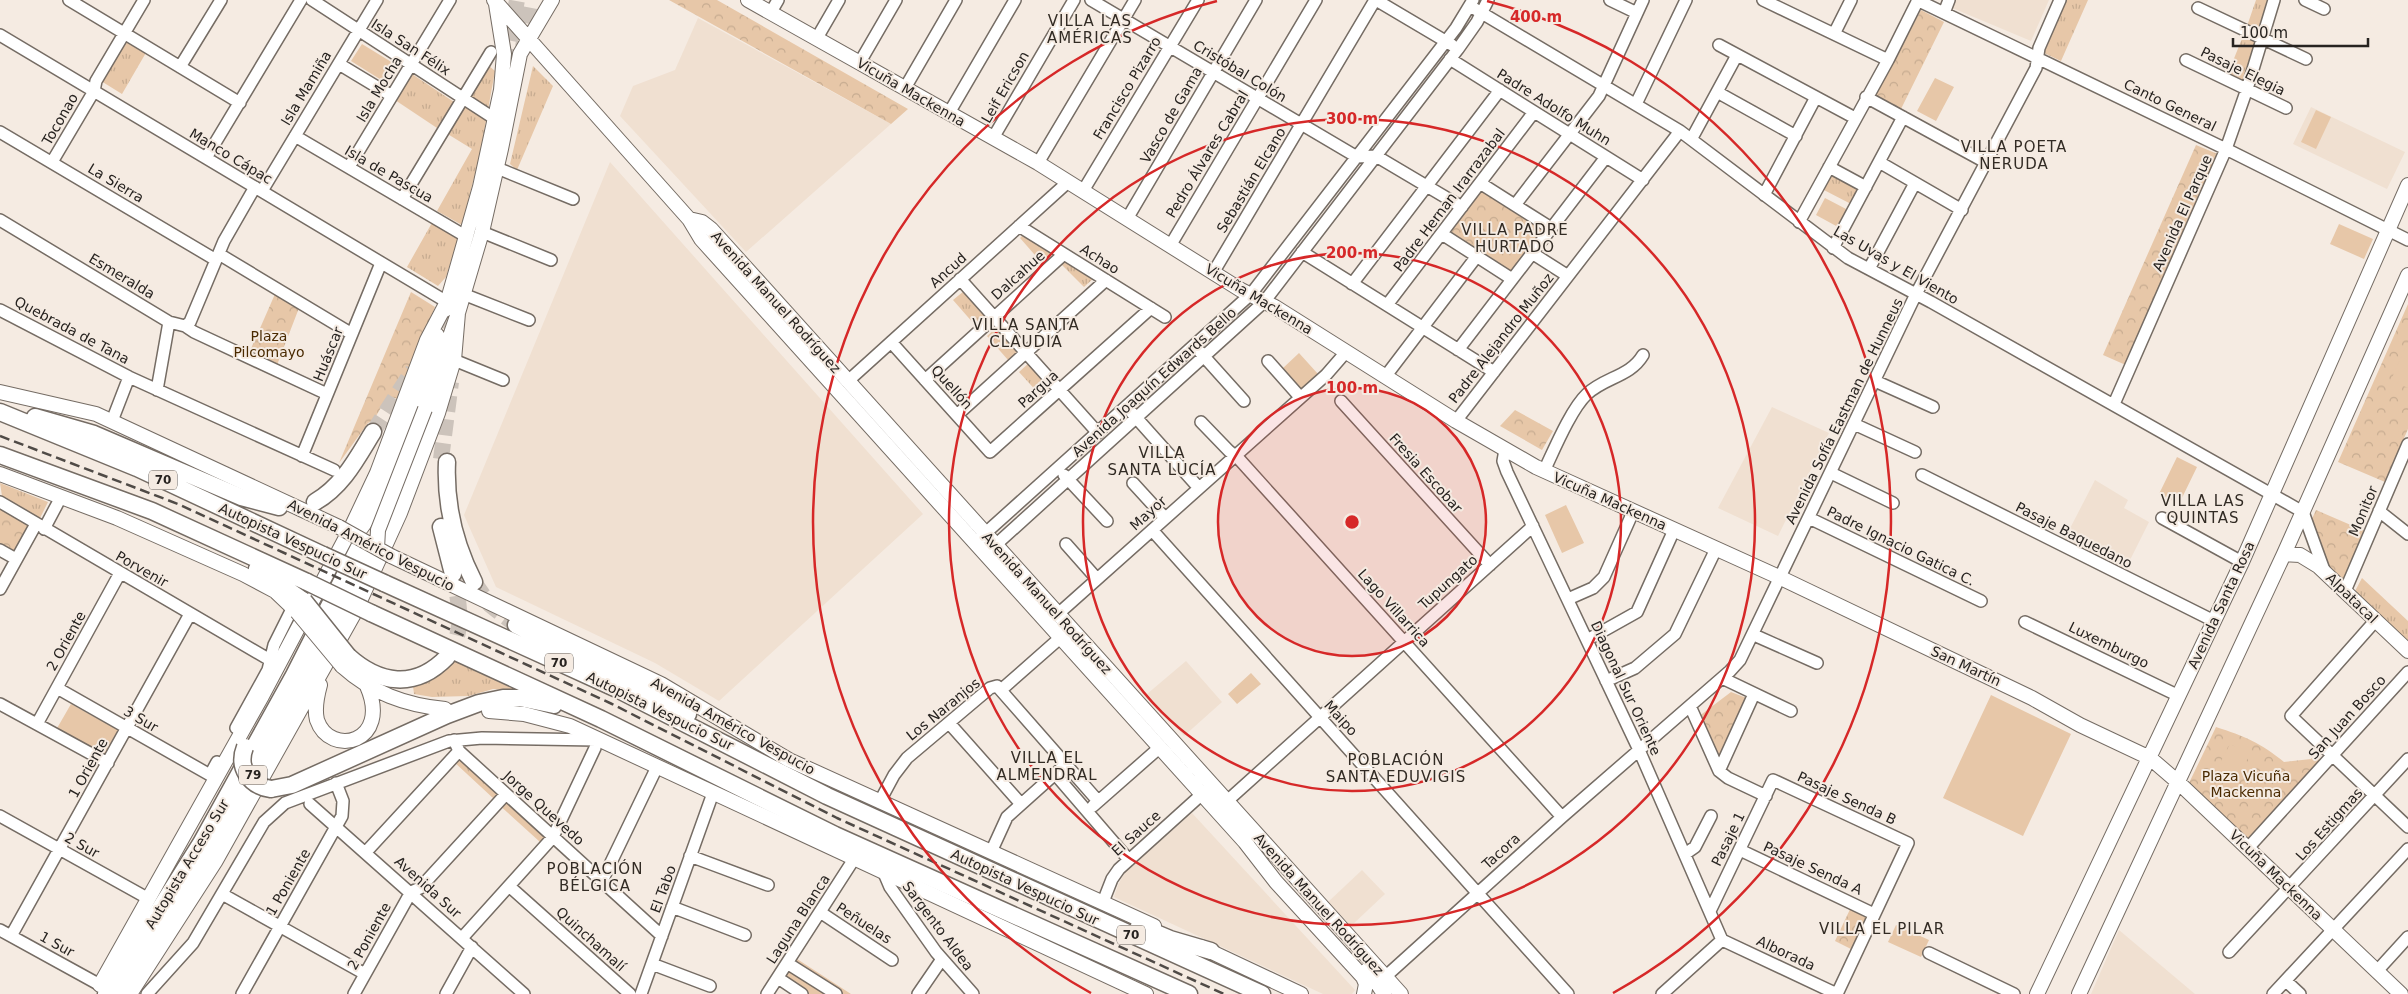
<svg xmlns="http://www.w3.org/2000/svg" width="2408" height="994" viewBox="0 0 2408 994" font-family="'DejaVu Sans',sans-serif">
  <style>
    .built { fill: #f0e0d1 }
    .grass { fill: url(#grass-tufts) }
    .park { fill: url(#park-crowns) }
    .garden { fill: #e7c7a8 }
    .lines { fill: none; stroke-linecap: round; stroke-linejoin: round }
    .highway-tunnel { stroke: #ccc3bb; stroke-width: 16; stroke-dasharray: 16 8; stroke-linecap: butt }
    .minor-casing { stroke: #756c64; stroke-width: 14 }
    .major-casing { stroke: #756c64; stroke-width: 16 }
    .highway-casing { stroke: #756c64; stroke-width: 19 }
    .minor { stroke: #fff; stroke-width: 11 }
    .major { stroke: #fff; stroke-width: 14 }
    .highway { stroke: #fff; stroke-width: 16 }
    .rail { stroke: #4f4a46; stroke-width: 2.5; stroke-dasharray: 10 5; stroke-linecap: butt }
    .major-bridge-casing { stroke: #756c64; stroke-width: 16; stroke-linecap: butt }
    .highway-bridge-casing { stroke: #756c64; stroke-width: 19; stroke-linecap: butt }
    .major-bridge { stroke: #fff; stroke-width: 14 }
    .highway-bridge { stroke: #fff; stroke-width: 16 }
    .ring { fill: none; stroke: #d62828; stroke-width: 2.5 }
    .labels { text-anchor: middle; stroke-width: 4; stroke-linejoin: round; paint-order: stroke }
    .shield { fill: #f5ebe2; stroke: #655f5a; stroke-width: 1 }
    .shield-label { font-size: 12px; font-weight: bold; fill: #272320 }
    .street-label { font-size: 14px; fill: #272320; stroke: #f5ebe2 }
    .park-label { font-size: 14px; fill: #4a2a01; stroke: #f5ebe2 }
    .neighbourhood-label { font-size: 15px; letter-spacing: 1px; fill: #322b24; stroke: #f5ebe2 }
    .centre { fill: #d62828; stroke: #f5ebe2; stroke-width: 2.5 }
    .ring-label { font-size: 15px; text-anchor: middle; font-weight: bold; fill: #d62828; stroke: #f5ebe2; stroke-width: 4; stroke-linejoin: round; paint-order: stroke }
  </style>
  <defs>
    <pattern id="grass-tufts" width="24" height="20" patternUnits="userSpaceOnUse" patternTransform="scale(1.25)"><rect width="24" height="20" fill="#e7c7a8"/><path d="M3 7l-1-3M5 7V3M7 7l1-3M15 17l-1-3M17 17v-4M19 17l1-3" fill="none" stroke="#c6ab90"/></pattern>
    <pattern id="park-crowns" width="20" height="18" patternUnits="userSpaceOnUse" patternTransform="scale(1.25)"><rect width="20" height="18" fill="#e7c7a8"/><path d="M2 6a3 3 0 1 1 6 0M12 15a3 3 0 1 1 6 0" fill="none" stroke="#c6ab90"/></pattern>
  </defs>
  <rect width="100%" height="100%" fill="#f5ebe2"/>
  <path class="built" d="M1953 0H2049L2031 41 1950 7Z
    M698 18 891 124 746 252 620 116 633 86 675 70Z
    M2311 107 2405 152 2387 189 2293 144Z
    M610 162 923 514 719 701 655 663 496 587 464 515Z
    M1772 407 1829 433 1778 536 1718 508Z
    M2095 480 2128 500 2124 508 2149 522 2125 570 2064 540Z
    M1186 661 1222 702 1184 736 1147 694Z
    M1192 813 1355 990 1352 994H1323L1114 897 1118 885 1125 872Z
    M1362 870 1385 894 1351 926 1328 902Z
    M2119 930 2195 994H2091Z"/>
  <path class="grass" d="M2067 0H2088L2061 61 2044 53Z
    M2256 0H2267L2259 34 2246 29Z
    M2243 36 2257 41 2244 84 2227 76Z
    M126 39 147 51 122 94 101 81Z
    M488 65 495 71 480 154 462 225 437 211 472 149 446 133Z
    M533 66 553 86 517 170 510 164Z
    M412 74 454 102 437 128 395 100Z
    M1832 171 1860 186 1851 204 1822 189Z
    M433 221 459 235 446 277 438 286 407 267Z
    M1025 233 1055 251 1041 262 1020 238Z
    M1066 260 1095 277 1084 287 1061 264Z
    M964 291 985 315 974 324 953 300Z
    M1030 362 1051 386 1040 395 1019 372Z
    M0 483 48 502 40 518 2 496Z
    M2362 578 2408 621V643L2354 593Z
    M454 661 518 691 493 689 469 696 432 697 414 694 413 686 441 673Z
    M461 752 503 790 494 799 453 761Z
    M507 795 548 833 540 842 498 804Z"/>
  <path class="park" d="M669 0H717L908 109 891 124Z
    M1921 10 1944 22 1901 109 1875 96Z
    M2196 145 2220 155 2128 366 2103 355Z
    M1482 189 1546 228 1513 273 1451 232Z
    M411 292 435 307 398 399 388 396 373 421 368 423 339 463Z
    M275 294 299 308 277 365 250 351Z
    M2408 304V429L2385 482 2338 462Z
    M1515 410 1553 431 1542 450 1500 426Z
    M0 506 30 525 14 553 0 546Z
    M2316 510 2367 532 2342 581 2327 565 2311 521Z
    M1731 692 1749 699 1720 764 1698 717Z
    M2216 727C2244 736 2261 743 2284 762L2311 759 2318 749 2321 755 2318 762 2251 838 2244 837 2189 783Z
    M1853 903 1870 911 1851 949 1835 941Z
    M797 959 851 994H792L780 986Z"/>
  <path class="garden" d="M362 44 393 63 383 81 351 61Z
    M1935 78 1954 87 1936 121 1917 111Z
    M2316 110 2331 117 2316 149 2301 142Z
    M1825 198 1848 210 1838 227 1816 215Z
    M2339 224 2373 239 2364 259 2330 244Z
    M997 327 1018 351 1008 360 987 336Z
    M2406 346 2408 347V388L2391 380Z
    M1299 353 1318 374 1301 390 1282 369Z
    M2177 457 2197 467 2179 504 2159 494Z
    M1566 505 1584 543 1562 553 1545 515Z
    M1251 673 1261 684 1237 704 1228 694Z
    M1991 695 2071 734 2023 836 1943 798Z
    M71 704 118 730 103 757 56 730Z
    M2230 744 2250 754 2233 787 2213 777Z
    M1896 925 1929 940 1921 957 1888 942Z"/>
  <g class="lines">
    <path class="highway-tunnel" d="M523 47 532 0
      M505 64 517 0
      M435 351 450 302
      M373 432 413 370
      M441 459 451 382
      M474 582 490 605 516 625
      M447 657C466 631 459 603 453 574"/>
    <g class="minor-casing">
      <path id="minor" d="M69 0 240 103
        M312 0 495 119
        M1091 0 1357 157 1376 156 1462 207
        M1376 0 1452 45
        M1610 0 1637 13
        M1763 0 1888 60
        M1917 0 2232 152 2408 240
        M2305 0 2324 9
        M1470 6 1680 131 1848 258 1931 302 2303 512 2324 570
        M2198 8 2306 59
        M771 12 778 0
        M1944 13 1949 0
        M1834 34 1851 0
        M0 35 447 302
        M817 38 839 0
        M1719 45 1855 118
        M1450 59 1643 180
        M2186 60 2286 108
        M860 62 896 0
        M339 64 392 96
        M180 67 221 0
        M905 88 956 0
        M1717 92 1796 136
        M1866 97 1987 163
        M1636 104 1686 0
        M949 113 1015 0
        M0 132 216 260
        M295 136 467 237
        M993 138 1074 0
        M1692 138 1737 55
        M206 158 301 0
        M52 162 94 91 96 81 144 0
        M1879 162 1962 210
        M1038 163 1135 0
        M349 167 450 0
        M1829 167 1866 187
        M497 168 573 199
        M1480 183 1551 228
        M262 191 377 0
        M1083 191 1198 0
        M1764 195 1816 97
        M402 199 491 52
        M1515 205 1599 96 1643 0
        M1127 219 1256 0
        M0 220 169 322 185 326 190 322 224 241 255 187
        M1799 222 1888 60 1918 0
        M1019 226 1165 317
        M482 232 551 260
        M1442 234 1512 279
        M1170 246 1316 0
        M1833 248 1903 117
        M1302 252 1494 372
        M1532 253 1568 276
        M219 254 352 334
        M1869 269 1915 183
        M1213 273 1375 0
        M960 279 1098 433
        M1352 284 1500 90
        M458 292 529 320
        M1387 305 1534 112
        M0 310 129 377 334 470
        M185 326 194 332 327 394
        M891 342 990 452 1151 308
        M1458 350 1606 157
        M1200 352 1244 401
        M454 360 503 380
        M1268 361 1300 397
        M1385 377 1477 256
        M925 380 1064 254
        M848 381 1068 182
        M1875 381 1933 407
        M157 390 169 322
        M1341 401 1490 565
        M2114 404 2226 149 2247 89 2274 0
        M1132 413 1199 488
        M957 415 1106 280
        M112 421 129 377
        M1456 421 1680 131
        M1201 422 1229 451 1239 459 1562 817
        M1854 424 1915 452
        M1505 450 1503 461 1507 472 1639 750 1722 940
        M302 456 381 263
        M1544 471C1554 450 1571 409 1587 394 1605 377 1630 377 1643 355
        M1831 473 1893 503
        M1064 475 1107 521
        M1922 475 2214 621
        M1133 483 1165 518
        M0 502 270 660
        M2379 511 2408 534
        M1809 518 1981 601
        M2162 518 2242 562
        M44 529 61 497
        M1152 530 1568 994
        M980 538 1251 294 1456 28 1473 0
        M1066 544 1097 579
        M0 550 16 559
        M990 550 1264 302 1458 49 1477 22 1488 0
        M0 589 36 524
        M2345 591 2408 444
        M1568 599 1593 588 1604 577 1633 512
        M1058 614 1326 375 1346 352
        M2376 620 2291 716 2408 827
        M2025 622 2179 696
        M1754 635 1817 663
        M1587 640 1637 612 1674 530
        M1722 678 1791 711
        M1606 681 1635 668 1675 634 1716 549
        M57 688 210 775 217 762
        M1001 690 1060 638
        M0 704 108 763
        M1690 706 1719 771 1728 778 1766 796
        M949 723 1021 804
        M37 724 120 573
        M236 728 268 670 274 645 293 607
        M454 740 459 751 662 936
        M1719 771 1754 694
        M1055 774 1129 860
        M880 801 894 775 907 758 990 688 997 686 1098 801
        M1226 802 1533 526
        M310 804 524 994
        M1093 806 1159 748
        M0 816 149 899
        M2248 848 2408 672
        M1740 850 1874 914
        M366 852 459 751
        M991 852 1007 817 1065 765
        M1685 854 1695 847 1711 816
        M690 856 768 885
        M884 873 890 887 936 952 973 994
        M602 881 657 767
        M509 886 630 994
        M222 894 365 974
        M1103 902 1112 879 1119 869 1201 795
        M672 907 745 935
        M1710 911 1773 780 1908 843 1837 994
        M820 912 892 960
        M0 930 100 985
        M11 936 190 614
        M462 938 553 837 595 748
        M1722 940 1837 994
        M2229 952 2408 759
        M1929 953 2014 994
        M787 963 836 994
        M652 964 710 986
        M2377 971 2408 937
        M1385 977 1562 817 1730 671 1740 660 1916 294 2036 68 2039 48 2060 0
        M778 978 802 994
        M2286 981 2300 994
        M147 994 193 943 264 822 285 803 449 741 482 738 596 740
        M242 994 342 816 343 801 336 783
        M354 994 411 892 420 888 506 794
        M446 994 472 947
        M641 994 713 793
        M767 994 854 859
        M918 994 942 959
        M1662 994 1722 940
        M2273 994 2408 849"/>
    </g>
    <g class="major-casing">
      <path id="major" d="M494 0 689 219 701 239 1245 842 1276 882 1363 977 1366 984 1364 994
        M748 0 1038 163 1241 290 1275 307 1456 421 1536 467 1781 578 2032 698 2080 725 2150 758 2179 783 2401 994
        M689 219 702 222 711 229 1401 994
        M445 310 480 187 501 90 504 54 496 4
        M0 392 96 414 339 527
        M425 409 458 313 482 232 501 149 520 54 552 0
        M0 474 117 518 243 574 275 591 297 612
        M353 535C377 528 428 365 437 335
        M2284 554 2300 555 2318 566 2408 651
        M391 556 661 684 789 760 1154 926
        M342 666C372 693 405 705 445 709
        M320 685C317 696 314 708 317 720 330 758 392 743 367 686
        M489 711 524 714 570 726 1146 994
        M1201 947 1301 994
        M1368 969 1384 994
        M100 985 262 696 351 528 377 473 427 340 447 302
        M130 994 215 862 355 612 400 513 438 413 454 360 458 313
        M2037 994 2242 562 2408 185
        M2079 994 2284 554 2408 275"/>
    </g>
    <g class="highway-casing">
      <path id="highway" d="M0 412 137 468 323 555
        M35 417 94 434 241 497 279 507
        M0 455 152 511 307 582
        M447 462C445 505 454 543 474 582
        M315 502C343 486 357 458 373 432
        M441 527 453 574
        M257 569 304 601
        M384 583 617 689 827 796 1262 994
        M371 613 601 719 835 835 1189 994
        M516 625 651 691 688 714
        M348 656C379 684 415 690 447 657
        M271 789 292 785 447 715 479 703 503 698H520L554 705
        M1139 926 1170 939 1211 951
        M106 994 201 843 294 675 360 545
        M120 994C147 953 175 912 200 869 262 764 317 656 372 547"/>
    </g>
    <use href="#minor" class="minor"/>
    <use href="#major" class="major"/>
    <use href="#highway" class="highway"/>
    <path class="rail" d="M0 436 178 504 612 704 837 818 1224 994"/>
    <g class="major-bridge-casing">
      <path id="major-bridge" d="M339 527 391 556
        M377 548 378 530 425 409
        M297 612 342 666"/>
    </g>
    <g class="highway-bridge-casing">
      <path id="highway-bridge" d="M323 555 384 583
        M307 582 371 613
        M304 601 348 656
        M245 747C237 767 249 786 271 789"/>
    </g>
    <use href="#major-bridge" class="major-bridge"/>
    <use href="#highway-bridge" class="highway-bridge"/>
  </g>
  <circle cx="1352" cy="522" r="134" fill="#d62828" fill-opacity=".12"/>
  <g class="ring">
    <circle cx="1352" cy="522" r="134"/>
    <circle cx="1352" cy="522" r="269"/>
    <circle cx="1352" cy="522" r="403"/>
    <path d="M1091 993A538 538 0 0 1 1217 1M1487 1A538 538 0 0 1 1613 993"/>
  </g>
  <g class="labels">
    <g class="shield">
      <rect x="149" y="470.5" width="28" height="19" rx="4"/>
      <rect x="545" y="653.5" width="28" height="19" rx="4"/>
      <rect x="239" y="765.5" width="28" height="19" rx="4"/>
      <rect x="1117" y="925.5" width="28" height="19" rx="4"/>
    </g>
    <g class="shield-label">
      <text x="163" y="484">70</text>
      <text x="559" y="667">70</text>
      <text x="253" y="779">79</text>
      <text x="1131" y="939">70</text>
    </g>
    <g class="street-label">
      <text transform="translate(411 47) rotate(33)" y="5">Isla San Félix</text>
      <text transform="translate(1240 71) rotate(31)" y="5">Cristóbal Colón</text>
      <text transform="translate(2243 71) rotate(26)" y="5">Pasaje Elegia</text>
      <text transform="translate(1005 87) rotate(-60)" y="5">Leif Ericson</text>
      <text transform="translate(306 88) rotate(-59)" y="5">Isla Mamiña</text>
      <text transform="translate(1127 88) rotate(-59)" y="5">Francisco Pizarro</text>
      <text transform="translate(379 89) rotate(-59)" y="5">Isla Mocha</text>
      <text transform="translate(911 92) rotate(30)" y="5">Vicuña Mackenna</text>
      <text transform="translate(2170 105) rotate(26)" y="5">Canto General</text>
      <text transform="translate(1554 107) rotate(32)" y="5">Padre Adolfo Muhn</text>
      <text transform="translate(1171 115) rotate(-60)" y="5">Vasco de Gama</text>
      <text transform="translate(60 119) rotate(-60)" y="5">Toconao</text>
      <text transform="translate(1207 154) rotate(-59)" y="5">Pedro Álvares Cabral</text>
      <text transform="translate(231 156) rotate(31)" y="5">Manco Cápac</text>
      <text transform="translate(389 174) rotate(30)" y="5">Isla de Pascua</text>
      <text transform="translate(1251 180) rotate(-59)" y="5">Sebastián Elcano</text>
      <text transform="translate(116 183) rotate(31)" y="5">La Sierra</text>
      <text transform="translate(1449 200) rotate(-53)" y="5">Padre Hernan Irarrazabal</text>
      <text transform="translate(2182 213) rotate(-66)" y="5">Avenida El Parque</text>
      <text transform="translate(1100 259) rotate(32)" y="5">Achao</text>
      <text transform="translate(1896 265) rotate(30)" y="5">Las Uvas y El Viento</text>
      <text transform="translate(948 270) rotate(-42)" y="5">Ancud</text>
      <text transform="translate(1018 275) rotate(-42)" y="5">Dalcahue</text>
      <text transform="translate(122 276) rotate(31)" y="5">Esmeralda</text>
      <text transform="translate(1259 299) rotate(31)" y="5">Vicuña Mackenna</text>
      <text transform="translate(776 302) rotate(48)" y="5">Avenida Manuel Rodríguez</text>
      <text transform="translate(72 330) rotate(28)" y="5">Quebrada de Tana</text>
      <text transform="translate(1501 338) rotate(-52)" y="5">Padre Alejandro Muñoz</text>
      <text transform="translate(328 354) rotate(-68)" y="5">Huáscar</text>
      <text transform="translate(1154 382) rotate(-42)" y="5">Avenida Joaquín Edwards Bello</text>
      <text transform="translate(952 387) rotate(48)" y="5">Quellón</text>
      <text transform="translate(1038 389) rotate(-42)" y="5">Pargua</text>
      <text transform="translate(1844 411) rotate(-64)" y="5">Avenida Sofía Eastman de Hunneus</text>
      <text transform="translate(1426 473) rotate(48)" y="5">Fresia Escobar</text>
      <text transform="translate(1610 501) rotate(24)" y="5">Vicuña Mackenna</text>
      <text transform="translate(2363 511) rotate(-67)" y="5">Monitor</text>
      <text transform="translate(1148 513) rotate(-42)" y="5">Mayor</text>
      <text transform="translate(2074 535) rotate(27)" y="5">Pasaje Baquedano</text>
      <text transform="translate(293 541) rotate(25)" y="5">Autopista Vespucio Sur</text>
      <text transform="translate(371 545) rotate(27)" y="5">Avenida Américo Vespucio</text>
      <text transform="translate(1901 546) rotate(26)" y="5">Padre Ignacio Gatica C.</text>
      <text transform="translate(142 569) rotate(30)" y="5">Porvenir</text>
      <text transform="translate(1448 582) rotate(-42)" y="5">Tupungato</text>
      <text transform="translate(2352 598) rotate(44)" y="5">Alpatacal</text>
      <text transform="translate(1047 603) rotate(48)" y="5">Avenida Manuel Rodríguez</text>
      <text transform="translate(2221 605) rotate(-65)" y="5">Avenida Santa Rosa</text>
      <text transform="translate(1394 608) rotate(48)" y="5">Lago Villarrica</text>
      <text transform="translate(66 641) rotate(-61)" y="5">2 Oriente</text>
      <text transform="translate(2109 645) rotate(26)" y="5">Luxemburgo</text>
      <text transform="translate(1966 666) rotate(25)" y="5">San Martín</text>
      <text transform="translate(1626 688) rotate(65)" y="5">Diagonal Sur Oriente</text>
      <text transform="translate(943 709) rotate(-39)" y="5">Los Naranjos</text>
      <text transform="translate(660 711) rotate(26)" y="5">Autopista Vespucio Sur</text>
      <text transform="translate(2347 717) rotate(-48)" y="5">San Juan Bosco</text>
      <text transform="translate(1341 718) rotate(48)" y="5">Maipo</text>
      <text transform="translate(141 719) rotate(30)" y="5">3 Sur</text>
      <text transform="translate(733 726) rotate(29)" y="5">Avenida Américo Vespucio</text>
      <text transform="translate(88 768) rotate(-61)" y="5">1 Oriente</text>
      <text transform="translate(1847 798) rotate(25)" y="5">Pasaje Senda B</text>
      <text transform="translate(544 808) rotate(42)" y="5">Jorge Quevedo</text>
      <text transform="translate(2329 824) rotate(-48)" y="5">Los Estigmas</text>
      <text transform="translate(1136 833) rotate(-42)" y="5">El Sauce</text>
      <text transform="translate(1728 839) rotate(-64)" y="5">Pasaje 1</text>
      <text transform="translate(82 845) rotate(29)" y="5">2 Sur</text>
      <text transform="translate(1501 851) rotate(-42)" y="5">Tacora</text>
      <text transform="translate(187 864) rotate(-59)" y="5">Autopista Acceso Sur</text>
      <text transform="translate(1813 868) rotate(25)" y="5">Pasaje Senda A</text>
      <text transform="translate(2276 875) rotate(44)" y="5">Vicuña Mackenna</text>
      <text transform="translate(288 882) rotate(-60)" y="5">1 Poniente</text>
      <text transform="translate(428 887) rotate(42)" y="5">Avenida Sur</text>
      <text transform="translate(1025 887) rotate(25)" y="5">Autopista Vespucio Sur</text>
      <text transform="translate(663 889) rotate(-70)" y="5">El Tabo</text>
      <text transform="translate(1319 904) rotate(48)" y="5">Avenida Manuel Rodríguez</text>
      <text transform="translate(798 919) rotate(-57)" y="5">Laguna Blanca</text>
      <text transform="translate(864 923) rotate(33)" y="5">Peñuelas</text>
      <text transform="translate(938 926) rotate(53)" y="5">Sargento Aldea</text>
      <text transform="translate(369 936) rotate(-61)" y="5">2 Poniente</text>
      <text transform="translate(591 939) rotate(42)" y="5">Quinchamalí</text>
      <text transform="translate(57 944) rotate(29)" y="5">1 Sur</text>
      <text transform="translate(1786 953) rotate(25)" y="5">Alborada</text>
    </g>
    <g class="park-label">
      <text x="269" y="341">Plaza<tspan x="269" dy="16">Pilcomayo</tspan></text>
      <text x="2246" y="781">Plaza Vicuña<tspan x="2246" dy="16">Mackenna</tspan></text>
    </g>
    <g class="neighbourhood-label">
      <text x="1090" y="26">VILLA LAS<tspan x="1090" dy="17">AMÉRICAS</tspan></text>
      <text x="2014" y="152">VILLA POETA<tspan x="2014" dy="17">NERUDA</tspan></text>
      <text x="1515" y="235">VILLA PADRE<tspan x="1515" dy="17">HURTADO</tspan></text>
      <text x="1026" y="330">VILLA SANTA<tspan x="1026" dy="17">CLAUDIA</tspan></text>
      <text x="1162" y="458">VILLA<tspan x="1162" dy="17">SANTA LUCÍA</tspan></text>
      <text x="2203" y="506">VILLA LAS<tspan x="2203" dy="17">QUINTAS</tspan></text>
      <text x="1047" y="763">VILLA EL<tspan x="1047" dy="17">ALMENDRAL</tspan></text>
      <text x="1396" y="765">POBLACIÓN<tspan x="1396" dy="17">SANTA EDUVIGIS</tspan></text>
      <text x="595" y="874">POBLACIÓN<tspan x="595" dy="17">BÉLGICA</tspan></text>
      <text x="1882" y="934">VILLA EL PILAR</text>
    </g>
  </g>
  <circle cx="1352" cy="522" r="8" class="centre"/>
  <g class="ring-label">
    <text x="1536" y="22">400 m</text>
    <text x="1352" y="124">300 m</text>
    <text x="1352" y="258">200 m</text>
    <text x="1352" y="393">100 m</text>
  </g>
  <path d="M2233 38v8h135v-8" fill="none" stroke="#272320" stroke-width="2.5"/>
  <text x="2240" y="38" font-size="15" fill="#272320" stroke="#f5ebe2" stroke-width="4" paint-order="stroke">100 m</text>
</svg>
